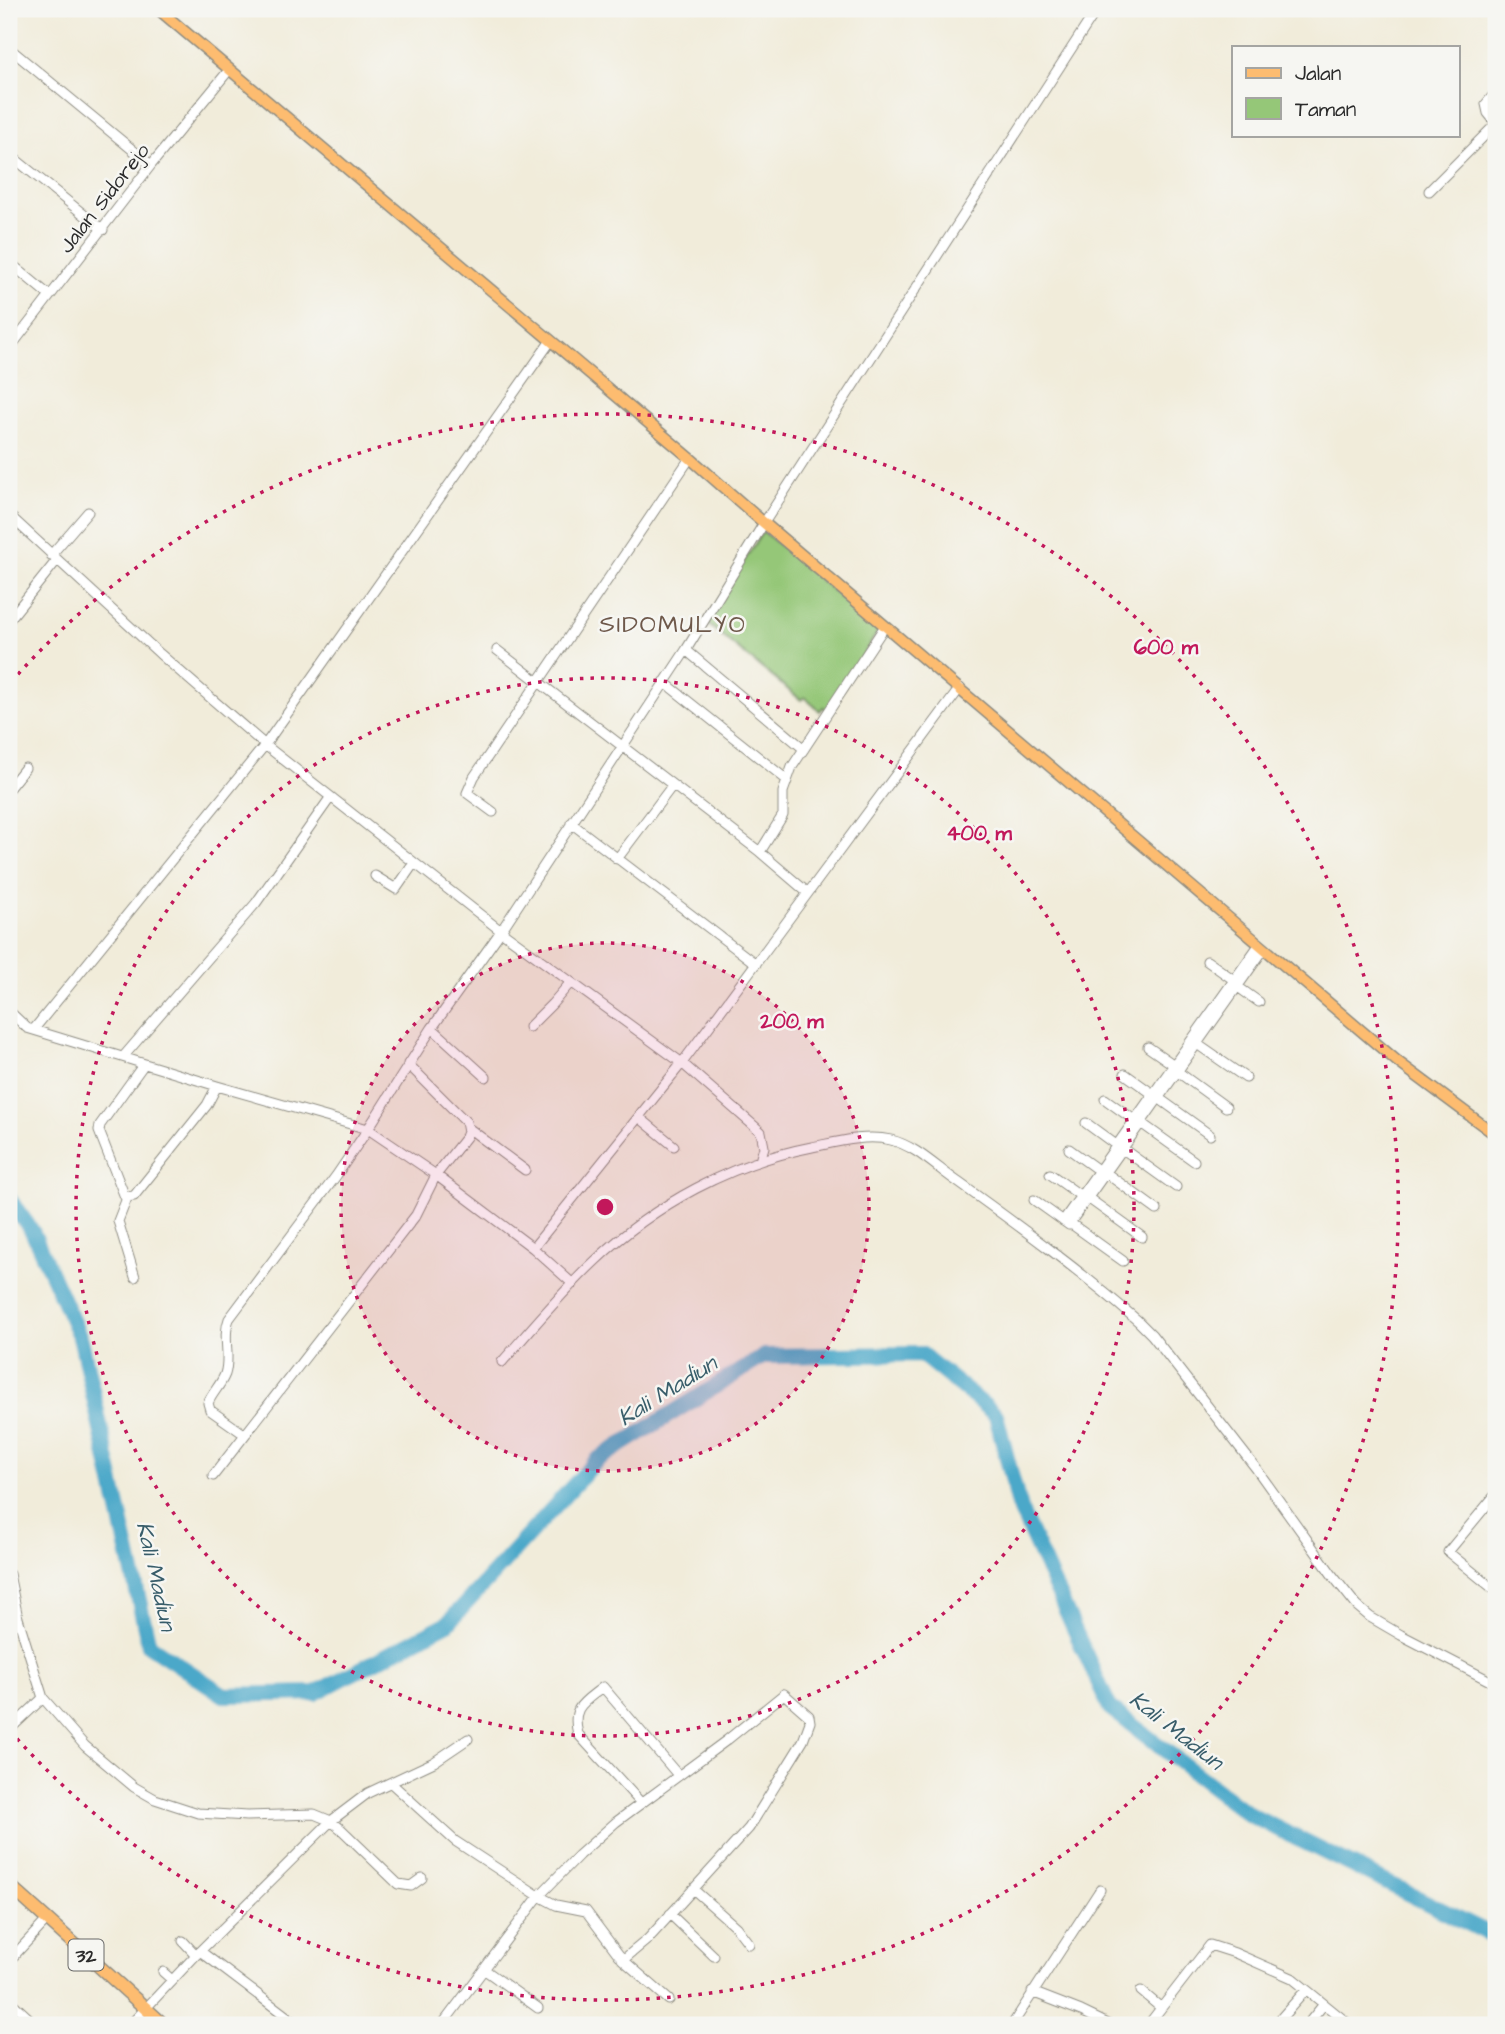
<svg xmlns="http://www.w3.org/2000/svg" width="1505" height="2034" viewBox="0 0 1505 2034" font-family="'Architects Daughter',sans-serif">
  <style>
    .green { fill: #95c778; stroke: #607952; stroke-width: 2 }
    .lines { fill: none; stroke-linecap: round; stroke-linejoin: round }
    .river { stroke: #4ba8c9; stroke-width: 16 }
    .minor-casing { stroke: #8e8c82; stroke-width: 11 }
    .major-casing { stroke: #8e8c82; stroke-width: 13 }
    .highway-casing { stroke: #8e8c82; stroke-width: 15 }
    .minor { stroke: #fff; stroke-width: 9 }
    .major { stroke: #fdbc70; stroke-width: 10 }
    .highway { stroke: #fdbc70; stroke-width: 12 }
    .ring { fill: none; stroke: #c2185b; stroke-width: 3.5; stroke-dasharray: 3.5 7 }
    .labels { text-anchor: middle; stroke-width: 5; stroke-linejoin: round; paint-order: stroke }
    .shield { fill: #f6f6f2; stroke: #686867; stroke-width: 2 }
    .shield-label { font-size: 19px; font-weight: bold; fill: #2b2b2b }
    .street-label { font-size: 21px; fill: #2b2b2b; stroke: #f6f6f2 }
    .water-label { font-size: 23px; font-style: italic; fill: #385d6a; stroke: #f6f6f2 }
    .quarter-label { font-size: 24px; letter-spacing: 2px; fill: #6e584a; stroke: #f6f6f2 }
    .centre { fill: #c2185b; stroke: #f6f6f2; stroke-width: 3.5 }
    .ring-label { font-size: 21px; text-anchor: middle; font-weight: bold; fill: #c2185b; stroke: #f6f6f2; stroke-width: 5; stroke-linejoin: round; paint-order: stroke }
  </style>
  <rect width="100%" height="100%" fill="#f6f6f2"/>
  <filter id="ink" filterUnits="userSpaceOnUse"><feTurbulence type="fractalNoise" baseFrequency=".0143" numOctaves="2"/><feDisplacementMap in="SourceGraphic" scale="14" xChannelSelector="R" yChannelSelector="G"/><feConvolveMatrix kernelMatrix="1 2 1 2 8 2 1 2 1" color-interpolation-filters="sRGB"/></filter>
  <filter id="wash" filterUnits="userSpaceOnUse"><feTurbulence type="fractalNoise" baseFrequency=".00686" numOctaves="4" result="noise"/><feDisplacementMap in="SourceGraphic" scale="28" xChannelSelector="R" yChannelSelector="G"/><feGaussianBlur stdDeviation="1.57" result="paint"/><feColorMatrix in="noise" values="0 0 0 0 0 0 0 0 0 0 0 0 0 0 0 0 0 1.4 0 .05"/><feComposite in="paint" operator="in"/></filter>
  <g filter="url(#wash)">
    <rect width="100%" height="100%" fill="#f1ecda"/>
    <path class="green" d="M763 531 879 630 828 711 823 707 820 711 804 697 801 700 705 622Z"/>
    <g class="lines">
      <path class="river" d="M9 1199 32 1231 81 1340 149 1645 224 1695 315 1693 448 1623 597 1460 764 1356 921 1354 996 1415 1020 1509 1110 1708 1248 1814 1496 1937"/>
    </g>
  </g>
  <g filter="url(#ink)">
    <g class="lines">
      <g class="minor-casing">
        <path id="minor" d="M9 48 151 165
          M1496 92 1486 104 1488 113 1496 123
          M9 154 103 230
          M1429 191 1496 124
          M9 262 50 296
          M9 349 151 165 229 70
          M9 515 160 654 265 745 501 931 682 1063 761 1132 764 1147 760 1161
          M51 555 88 512
          M9 620 57 560
          M497 650 760 852 808 893
          M686 650 804 749
          M664 682 787 780
          M9 788 25 768
          M493 812 467 793 474 777 690 458
          M571 823 756 964
          M760 852 783 815V792L792 767 885 626
          M617 859 672 786
          M375 876 396 889 414 863
          M1207 961 1234 980
          M1238 987 1259 1002
          M9 1011 27 1028 217 1086 368 1129 436 1175 533 1248 573 1284
          M529 1027 552 1004 571 982
          M432 1028 486 1077
          M34 1029 265 745 550 342
          M1197 1044 1246 1078
          M1148 1047 1174 1065
          M123 1057 256 903 330 798
          M144 1064 100 1125 99 1131 125 1197 134 1196 207 1105 217 1086
          M1178 1072 1226 1107
          M1125 1074 1210 1135
          M1105 1099 1134 1120
          M640 1118 674 1146
          M1086 1123 1116 1145
          M1141 1123 1194 1161
          M467 1127 525 1170
          M1069 1149 1098 1170
          M1123 1149 1176 1187
          M1106 1173 1157 1210
          M1050 1174 1081 1196
          M127 1198 118 1221 135 1277
          M1088 1198 1142 1237
          M1034 1200 1069 1225 1070 1223 1123 1261
          M1063 1221 1259 945
          M1070 1223 1264 949
          M533 1248 682 1063 960 688
          M502 1362C532 1328 562 1292 595 1261 655 1204 731 1163 812 1147 837 1142 866 1134 891 1140 916 1146 937 1168 958 1182 1019 1226 1081 1271 1138 1321L1152 1335 1255 1467 1333 1576 1357 1606 1370 1617 1401 1635 1496 1684
          M244 1434 210 1410 208 1403C212 1393 221 1385 225 1374 231 1356 222 1337 229 1319L336 1176 368 1129 432 1028 501 931 686 650 764 523 1097 9
          M213 1476 416 1215 436 1175 466 1137 468 1132 466 1122 408 1064
          M1496 1494 1448 1552 1496 1591
          M9 1574 18 1618 43 1698 85 1746 134 1787 155 1799 198 1813 247 1816 314 1814 331 1821 341 1829 398 1884 411 1886 422 1878
          M9 1730 43 1698
          M391 1783 455 1841 539 1896 556 1905 586 1911 619 1955 624 1959 648 1939 749 1828 803 1741 810 1722 809 1716 784 1694 727 1740 616 1822 579 1855 539 1896 442 2025
          M641 1803 578 1734C571 1707 583 1703 603 1687L678 1775
          M693 1889 736 1927 749 1944
          M670 1914 714 1956
          M183 1941 196 1955
          M200 1951 298 2025
          M622 1959 669 2000
          M9 1961 47 1920
          M485 1970 538 2008
          M163 1972 172 1980
          M1141 1991 1160 2007
          M1032 1992 1081 2011 1110 2025
          M9 2000 36 2025
          M130 2025 196 1955 331 1821 368 1793 434 1762 468 1739
          M1012 2025 1100 1890
          M1148 2025 1210 1945 1235 1953 1292 1978 1350 2025
          M1275 2025 1306 1990
          M1307 2025 1324 2004"/>
      </g>
      <g class="major-casing">
        <path id="major" d="M158 9 690 458 764 523 1398 1062 1496 1135"/>
      </g>
      <g class="highway-casing">
        <path id="highway" d="M9 1885 164 2025"/>
      </g>
      <use href="#minor" class="minor"/>
      <use href="#major" class="major"/>
      <use href="#highway" class="highway"/>
    </g>
  </g>
  <circle cx="605" cy="1207" r="264" fill="#c2185b" fill-opacity=".12"/>
  <g class="ring">
    <circle cx="605" cy="1207" r="264"/>
    <circle cx="605" cy="1207" r="529"/>
    <path d="M11 682A793 793 0 1 1 11 1732"/>
  </g>
  <g class="labels">
    <rect class="shield" x="68.5" y="1939.5" width="35" height="31" rx="5"/>
    <g class="shield-label">
      <text x="86" y="1962">32</text>
    </g>
    <g class="street-label">
      <text transform="translate(104 198) rotate(-52)" y="7">Jalan Sidorejo</text>
    </g>
    <g class="water-label">
      <text transform="translate(667 1390) rotate(-32)" y="8">Kali Madiun</text>
      <text transform="translate(157 1576) rotate(77)" y="8">Kali Madiun</text>
      <text transform="translate(1177 1730) rotate(38)" y="8">Kali Madiun</text>
    </g>
    <g class="quarter-label">
      <text x="673" y="632">SIDOMULYO</text>
    </g>
  </g>
  <circle cx="605" cy="1207" r="10" class="centre"/>
  <g class="ring-label">
    <text x="1166" y="654">600 m</text>
    <text x="979" y="840">400 m</text>
    <text x="792" y="1028">200 m</text>
  </g>
  <rect width="1505" height="2034" fill="none" stroke="#f6f6f2" stroke-width="35"/>
  <rect x="1232" y="46" width="228" height="91" fill="#f6f6f2" stroke="#a5a5a2" stroke-width="2"/>
  <rect x="1246" y="68" width="35" height="10" fill="#fdbc70" stroke="#a5a5a2" stroke-width="2"/>
  <text x="1295" y="80" font-size="21" fill="#2b2b2b">Jalan</text>
  <rect x="1246" y="98" width="35" height="21" fill="#95c778" stroke="#a5a5a2" stroke-width="2"/>
  <text x="1295" y="116" font-size="21" fill="#2b2b2b">Taman</text>
</svg>
